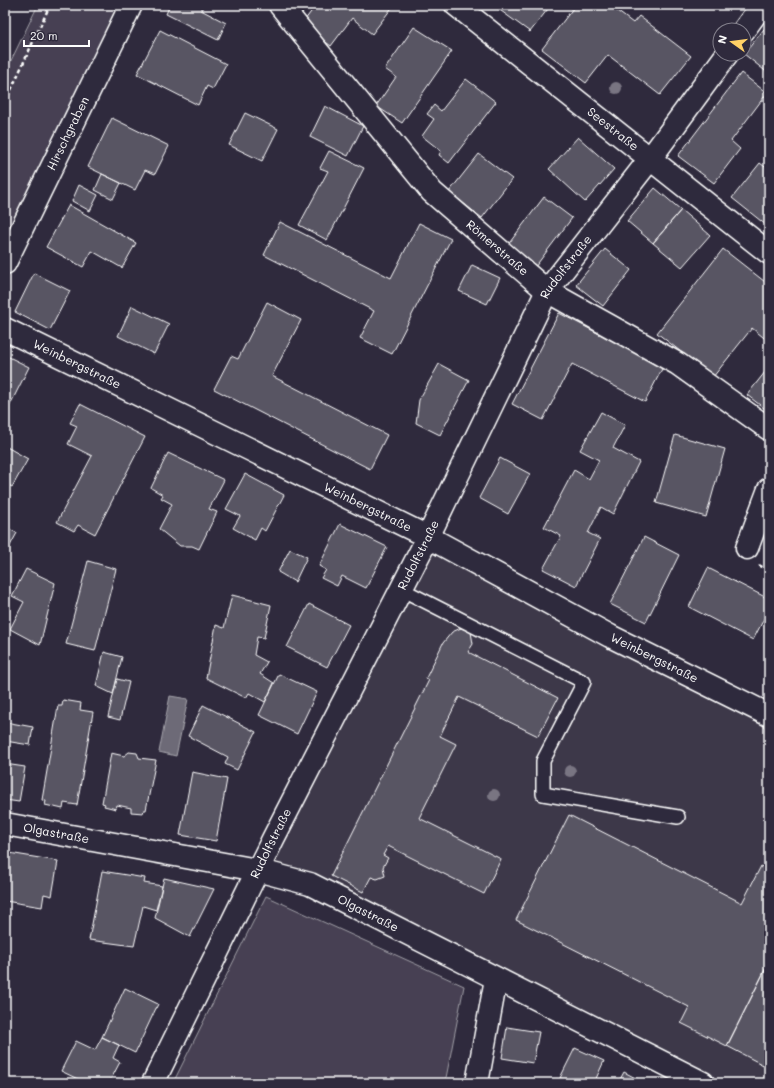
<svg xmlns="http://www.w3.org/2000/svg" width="774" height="1088" viewBox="0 0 774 1088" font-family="Mali,sans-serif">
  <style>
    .built { fill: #3c3749 }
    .green { fill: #464152; stroke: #a2a0a8 }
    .water { fill: #6d6a77; stroke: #a7a6ad }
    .building { fill: #595564; stroke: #fff }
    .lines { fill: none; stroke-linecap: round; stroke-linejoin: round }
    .service-casing { stroke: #fff; stroke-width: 16 }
    .minor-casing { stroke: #fff; stroke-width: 25 }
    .path { stroke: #fff; stroke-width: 2.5; stroke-dasharray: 4 3; stroke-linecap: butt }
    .service { stroke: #2f2a3d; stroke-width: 13 }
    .minor { stroke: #2f2a3d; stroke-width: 22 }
    .tree { fill: #797582 }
    .labels { text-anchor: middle; stroke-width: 3; stroke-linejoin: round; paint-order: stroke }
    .street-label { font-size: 12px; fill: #fff; stroke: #2f2a3d }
  </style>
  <rect width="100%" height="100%" fill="#2f2a3d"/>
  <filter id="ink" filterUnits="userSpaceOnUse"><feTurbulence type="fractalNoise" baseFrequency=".025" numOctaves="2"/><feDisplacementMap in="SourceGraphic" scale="8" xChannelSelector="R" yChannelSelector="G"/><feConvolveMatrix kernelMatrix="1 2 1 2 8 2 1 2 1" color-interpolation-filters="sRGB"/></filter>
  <g filter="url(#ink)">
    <path class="built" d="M428 537 769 715V1083H703L257 870Z"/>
    <path class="green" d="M38 5H124L5 250V73Z
      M266 896 464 986 445 1083H173Z"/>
    <path class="water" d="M170 696 188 699 176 756 159 752Z"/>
    <path class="building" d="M170 5H204L201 10 226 23 218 40 166 14Z
      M316 5H394L372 34 352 18 331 46 302 24Z
      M499 5H551L530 32 497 8Z
      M572 5H609L633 23 639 16 691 56 660 95 608 55 586 83 542 49 574 7Z
      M414 27 452 51 402 123 376 106 396 77 385 69Z
      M764 29 769 33V74L744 54Z
      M160 30 226 64 213 89 207 86 198 105 137 74Z
      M741 73 767 93 731 141 740 149 714 183 678 156Z
      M466 79 496 102 449 163 439 155 441 151 422 136 434 119 427 114 434 105 441 111Z
      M325 106 363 126 348 156 310 137Z
      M245 113 278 129 262 161 229 145Z
      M112 118 169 146 155 174 145 170 135 190 88 167Z
      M578 137 614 169 585 202 549 169Z
      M329 151 364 168 327 240 299 225 328 171 320 168Z
      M479 154 512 179 482 218 449 192Z
      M760 163 769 170V221L766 225 732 198Z
      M102 174 121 183 113 199 95 190Z
      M79 185 98 195 90 211 72 201Z
      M655 188 681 210 653 243 627 221Z
      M544 197 572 218 535 267 507 246Z
      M69 205 136 243 122 268 92 251 83 267 46 247Z
      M681 210 710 235 682 267 653 243Z
      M280 222 391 278 419 223 451 239 392 354 360 338 374 311 264 255Z
      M605 249 631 270 603 306 576 285Z
      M723 249 769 285V342L752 328 713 377 657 333Z
      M472 265 500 278 487 304 459 291Z
      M34 273 70 291 50 330 15 312Z
      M267 302 301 320 272 376 387 435 370 469 214 389 231 356 238 359Z
      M132 306 169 324 154 354 118 336Z
      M559 313 663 367 645 402 572 364 543 420 512 404Z
      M5 355 29 367 9 407 5 405Z
      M439 364 469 380 440 435 416 423 419 400Z
      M769 367V412L747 395Z
      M80 404 145 437 95 534 78 525 74 531 57 522 92 456 68 444 77 426 70 423Z
      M601 412 625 425 613 448 639 462 613 514 601 507 588 533 600 539 576 586 543 569 561 536 544 527 574 470 589 479 599 460 580 450Z
      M675 435 725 449 706 517 656 503Z
      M5 446 28 459 12 487 5 483Z
      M168 453 224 480 209 509 217 512 199 549 192 546H180L159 529 172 504 161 498 163 495 151 488Z
      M500 458 530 474 508 514 479 498Z
      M245 474 284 495 265 531 261 528 255 540 233 528 240 516 226 509Z
      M340 524 387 547 366 588 342 576 337 586 321 578 326 570 319 566Z
      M5 527 17 533 5 555Z
      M644 537 679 555 646 622 610 604Z
      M290 549 307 557 295 582 278 572Z
      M88 561 116 569 95 651 66 644Z
      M708 568 769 599V609L753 640 689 607Z
      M26 569 55 583 40 645 10 629 24 602 12 596Z
      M232 595 271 605 264 638 257 637 254 655 267 662 260 674 274 683 265 702 249 693 246 698 206 678 216 625 224 628Z
      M309 604 349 625 327 667 287 647Z
      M461 628 471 632 473 644 468 652 558 698 538 736 459 697 440 736 456 744 419 818 501 859 484 894 388 846 383 855 388 858 383 867 385 876 377 879 371 877 363 892 331 876 429 680 426 678 443 643 452 632Z
      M104 652 122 657 113 694 96 686Z
      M279 674 317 692 297 734 259 715Z
      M117 679 129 682 120 720 108 717Z
      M63 700 81 703 80 710 93 712 77 805 64 803 63 809 45 805 46 801 42 800 58 706H62Z
      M203 705 256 732 237 770 225 764 228 757 188 736Z
      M5 722 33 727 30 745 5 741Z
      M129 752 137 753 139 758 156 760 146 810H144L143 813 131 812V808L117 805 116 809 104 806 105 804 102 803 111 753 124 756Z
      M5 764 25 767 19 802 5 800Z
      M192 772 227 779 216 841 180 835Z
      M569 815 742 903 761 866 769 870V962L727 1046 681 1023 689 1007 516 920Z
      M9 853 58 861 52 896 44 894 42 907 5 901V860L8 861Z
      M102 871 145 878 144 883 162 886 156 910 143 906 134 946 89 940Z
      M164 878 214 889 190 937 155 918Z
      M769 962V1068L727 1046Z
      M125 988 158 1004 135 1053 102 1037Z
      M507 1027 539 1032 533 1063 502 1058Z
      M102 1037 119 1045 113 1058 120 1062 109 1083H86L61 1071 76 1041 95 1050Z
      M575 1048 604 1061 594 1083H570L560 1078Z
      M624 1072 645 1083H618Z"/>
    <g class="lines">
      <g class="service-casing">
        <path id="service" d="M401 589 584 682 543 761V794L678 817"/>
      </g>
      <g class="minor-casing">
        <g id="minor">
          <path id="s1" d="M280 5 432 192 547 291 678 364 769 429"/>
          <path id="s2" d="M456 5 769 253"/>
          <path d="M744 30 762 5"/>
          <path id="s3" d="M5 263 131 5"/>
          <path id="s4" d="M5 329 428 537 610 636 769 715"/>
          <path d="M747 548 769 489"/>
          <path id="s5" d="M5 824 257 870 310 884 703 1083"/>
          <path id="s6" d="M153 1083 273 839 428 537 547 291 650 159 727 54"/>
          <path d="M477 1083 496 979"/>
        </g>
      </g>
      <path class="path" d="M5 103 50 5
        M759 565 769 571"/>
      <use href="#service" class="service"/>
      <use href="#minor" class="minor"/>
    </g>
    <g class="tree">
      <circle cx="616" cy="88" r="6"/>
      <circle cx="570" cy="771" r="6"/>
      <circle cx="494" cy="795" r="6"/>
    </g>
  </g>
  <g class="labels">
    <g class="street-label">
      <text dy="4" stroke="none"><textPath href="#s2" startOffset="200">Seestraße</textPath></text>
      <text dy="4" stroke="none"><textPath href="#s3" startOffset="144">Hirschgraben</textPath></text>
      <text dy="4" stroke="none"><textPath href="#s1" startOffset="327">Römerstraße</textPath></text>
      <text dy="4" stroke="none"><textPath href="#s6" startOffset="915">Rudolfstraße</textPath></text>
      <text dy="4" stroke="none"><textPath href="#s4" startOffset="80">Weinbergstraße</textPath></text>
      <text dy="4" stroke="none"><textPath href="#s4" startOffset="404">Weinbergstraße</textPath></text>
      <text dy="4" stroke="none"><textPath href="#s6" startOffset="591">Rudolfstraße</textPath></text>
      <text dy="4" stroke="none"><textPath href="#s4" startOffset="728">Weinbergstraße</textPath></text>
      <text dy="4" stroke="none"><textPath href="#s5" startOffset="52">Olgastraße</textPath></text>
      <text dy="4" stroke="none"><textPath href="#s6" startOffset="267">Rudolfstraße</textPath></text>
      <text dy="4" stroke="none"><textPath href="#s5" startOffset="376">Olgastraße</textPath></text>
    </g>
  </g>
  <rect width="774" height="1088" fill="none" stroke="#2f2a3d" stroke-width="20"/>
  <rect x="10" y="10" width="754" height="1068" fill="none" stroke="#fff" stroke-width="1.5" filter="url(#ink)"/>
  <g transform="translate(732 42) rotate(284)"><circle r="19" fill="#2f2a3d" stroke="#827f8b"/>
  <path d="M0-3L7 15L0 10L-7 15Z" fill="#ffd166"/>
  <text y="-6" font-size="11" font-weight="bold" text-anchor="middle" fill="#ffffff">N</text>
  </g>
  <path d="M24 40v6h65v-6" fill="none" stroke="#ffffff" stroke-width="2"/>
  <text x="30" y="40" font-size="12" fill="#ffffff" stroke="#2f2a3d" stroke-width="3" paint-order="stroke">20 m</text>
</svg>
